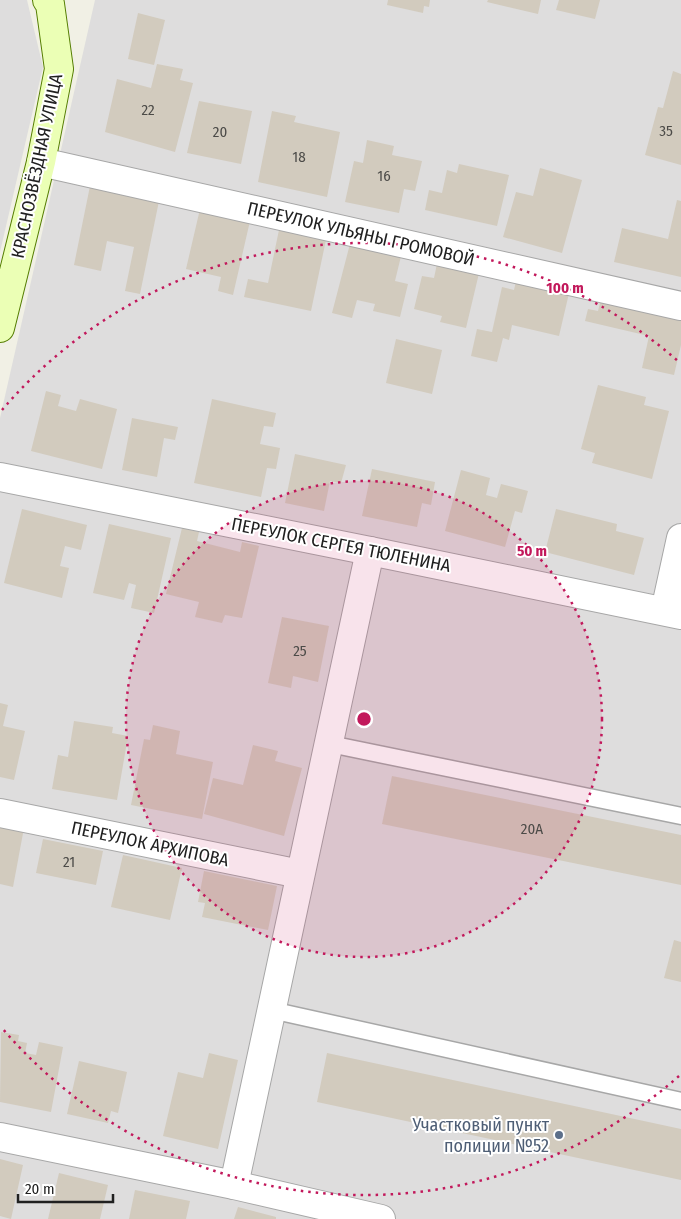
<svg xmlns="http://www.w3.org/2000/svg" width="681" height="1219" font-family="'Fira Sans Condensed',sans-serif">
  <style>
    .residential { fill: #dedddd }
    .building { fill: #d2cbbe }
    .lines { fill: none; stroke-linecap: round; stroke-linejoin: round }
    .lane-casing { stroke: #a7a7a7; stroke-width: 19 }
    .street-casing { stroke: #a7a7a7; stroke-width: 30 }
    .secondary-casing { stroke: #547d00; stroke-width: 30 }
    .lane { stroke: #fff; stroke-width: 16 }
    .street { stroke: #fff; stroke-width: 28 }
    .secondary { stroke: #ebffb5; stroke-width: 28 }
    .ring { fill: none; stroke: #c2185b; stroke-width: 2.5; stroke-dasharray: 2.5 5 }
    .service-dot { fill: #5c6f8a; stroke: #fff; stroke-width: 2 }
    .labels { text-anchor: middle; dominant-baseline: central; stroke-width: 4; stroke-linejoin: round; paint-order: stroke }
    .number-label { font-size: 15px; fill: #4c4b48 }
    .street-label { font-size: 18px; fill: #202020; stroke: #fff }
    .service-label { font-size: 18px; fill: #4e5e75; stroke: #fff; text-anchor: end }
    .centre { fill: #c2185b; stroke: #fff; stroke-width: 2.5 }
    .ring-label { font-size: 15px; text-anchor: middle; font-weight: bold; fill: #c2185b; stroke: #fff; stroke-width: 4; stroke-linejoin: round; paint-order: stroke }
  </style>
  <rect width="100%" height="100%" fill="#f1f0e5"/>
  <g class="residential">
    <polygon points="0,0 27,0 43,67 0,252"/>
    <polygon points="95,0 681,0 681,1219 0,1219 0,418"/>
  </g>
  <g class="building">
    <polygon points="388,0 430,0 429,7 424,6 423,13 387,5"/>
    <polygon points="488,0 541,0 538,14 487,2"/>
    <polygon points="559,0 600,0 595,19 556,10"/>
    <polygon points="138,13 165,20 154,65 128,59"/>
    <polygon points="157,64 183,69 180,80 193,83 175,152 105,132 117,79 151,88"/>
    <polygon points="673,71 681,74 681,165 645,155 658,107 663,108"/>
    <polygon points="199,101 252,111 241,164 187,153"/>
    <polygon points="272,111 296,116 294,122 340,132 327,197 258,182"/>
    <polygon points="367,140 394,146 392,155 422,161 415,191 404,189 399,213 345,202 354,161 363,163"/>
    <polygon points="459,164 509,175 497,226 425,210 429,190 442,193 447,170 457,173"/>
    <polygon points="540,168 582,180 562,253 503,237 516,192 533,196"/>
    <polygon points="90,186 159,201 140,294 125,291 134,247 107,241 101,271 74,265"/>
    <polygon points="677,200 681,201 681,277 614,262 622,228 668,239"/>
    <polygon points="200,209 250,221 233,295 218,291 221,277 186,269"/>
    <polygon points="280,225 327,235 311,311 244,297 248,279 268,283"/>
    <polygon points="351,240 402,252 395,281 408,284 400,317 373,311 375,304 357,300 352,318 332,313"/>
    <polygon points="438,259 480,269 466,328 440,322 442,316 414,309 422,276 434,278"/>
    <polygon points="517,277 570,289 559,336 512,325 509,340 503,338 497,362 471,356 477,329 492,332 502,287 514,290"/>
    <polygon points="602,295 681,314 681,345 674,375 642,368 649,336 585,321 588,309 598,311"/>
    <polygon points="396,339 442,350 432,394 386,383"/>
    <polygon points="598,385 646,397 644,405 669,411 652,479 592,463 595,453 581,449"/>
    <polygon points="46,391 61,395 58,406 76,411 80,399 117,409 102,469 31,451"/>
    <polygon points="212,399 276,413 273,427 264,426 260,444 280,448 276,469 267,468 261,497 194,483"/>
    <polygon points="132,418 178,427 175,440 164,438 157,477 122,470"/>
    <polygon points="295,454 346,465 341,483 330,481 324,511 285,503"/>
    <polygon points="372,469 435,482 431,505 422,503 417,527 362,516"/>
    <polygon points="461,470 490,478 486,495 497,498 501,484 528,491 522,513 515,511 505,547 445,531"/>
    <polygon points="22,509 87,525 81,550 65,546 60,566 69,568 62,598 4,583"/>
    <polygon points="556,509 617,524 616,531 644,538 634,575 545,552"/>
    <polygon points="109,524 171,538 154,613 131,608 136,585 129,583 124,600 93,593"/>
    <polygon points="182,528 199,532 197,541 240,552 242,542 259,546 242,618 225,615 222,623 195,617 199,602 166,594"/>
    <polygon points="282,617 329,626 318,682 293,676 291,688 268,683"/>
    <polygon points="0,703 8,705 3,726 25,731 14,780 0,777"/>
    <polygon points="74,721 113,727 112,733 128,736 117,800 52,789 58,755 68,757"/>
    <polygon points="153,725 180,731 176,754 213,762 202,819 131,805 144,739 150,740"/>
    <polygon points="253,745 278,751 275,761 302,768 284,836 204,814 213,778 243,785"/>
    <polygon points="392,776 681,835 681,885 382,824"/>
    <polygon points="0,824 24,828 13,887 0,884"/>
    <polygon points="43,839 103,851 96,885 36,873"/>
    <polygon points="123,855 182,868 170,920 111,907"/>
    <polygon points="204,871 277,886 268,930 202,917 205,903 198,902"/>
    <polygon points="674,940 681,942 681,982 664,978"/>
    <polygon points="1,1032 19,1035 18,1041 27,1043 25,1053 36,1055 39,1042 63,1047 51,1112 0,1102"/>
    <polygon points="209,1053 238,1060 218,1149 163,1136 178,1072 203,1078"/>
    <polygon points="327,1053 681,1129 681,1180 317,1102"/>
    <polygon points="79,1061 127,1072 118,1113 111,1111 108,1123 67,1114"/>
    <polygon points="0,1159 23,1165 11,1219 0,1216"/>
    <polygon points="59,1173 108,1185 100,1219 48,1219"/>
    <polygon points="135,1190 190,1201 186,1219 129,1219"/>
    <polygon points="238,1207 276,1217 276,1219 234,1219"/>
  </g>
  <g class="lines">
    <defs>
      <g id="lane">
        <polyline points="330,744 681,816"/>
        <polyline points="271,1010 681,1101"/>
      </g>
      <g id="street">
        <polyline points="41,162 681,306"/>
        <polyline points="0,477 370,551 681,615"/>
        <polyline points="665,611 681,538"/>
        <polyline points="0,813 300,874"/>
        <polyline points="0,1137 234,1185 381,1219"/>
        <path d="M 234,1185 C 278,973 326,763 370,551"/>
      </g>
      <polyline id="secondary" points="0,328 41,162 59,69 50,4 47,0"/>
    </defs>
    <use href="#lane" class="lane-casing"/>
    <use href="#street" class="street-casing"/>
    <use href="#secondary" class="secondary-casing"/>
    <use href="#lane" class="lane"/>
    <use href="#street" class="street"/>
    <use href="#secondary" class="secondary"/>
  </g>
  <circle cx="364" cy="719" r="238" fill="#c2185b" fill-opacity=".12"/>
  <g class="ring">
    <circle cx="364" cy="719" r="238"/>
    <path d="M679 1076A476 476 0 0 1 2 1028M2 410A476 476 0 0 1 679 362"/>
  </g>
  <circle class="service-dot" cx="559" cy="1135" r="5"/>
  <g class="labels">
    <g class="number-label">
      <text x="148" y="110">22</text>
      <text x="666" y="131">35</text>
      <text x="220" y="132">20</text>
      <text x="299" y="157">18</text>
      <text x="384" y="176">16</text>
      <text x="300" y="651">25</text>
      <text x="532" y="829">20А</text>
      <text x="69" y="862">21</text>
    </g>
    <g class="street-label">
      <text transform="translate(37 166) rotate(-78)">КРАСНОЗВЁЗДНАЯ УЛИЦА</text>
      <text transform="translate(361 234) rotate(13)">ПЕРЕУЛОК УЛЬЯНЫ ГРОМОВОЙ</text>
      <text transform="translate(341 545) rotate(11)">ПЕРЕУЛОК СЕРГЕЯ ТЮЛЕНИНА</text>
      <text transform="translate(150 844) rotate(12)">ПЕРЕУЛОК АРХИПОВА</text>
    </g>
    <g class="service-label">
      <text x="549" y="1125">Участковый пункт<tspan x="549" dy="21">полиции №52</tspan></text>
    </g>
  </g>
  <circle cx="364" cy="719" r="8" class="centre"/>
  <g class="ring-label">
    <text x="565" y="293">100 m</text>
    <text x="532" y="556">50 m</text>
  </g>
  <path d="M18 1194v8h95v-8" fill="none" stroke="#202020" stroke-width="2.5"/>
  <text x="25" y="1194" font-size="15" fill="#202020" stroke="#ffffff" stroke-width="4" paint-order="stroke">20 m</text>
</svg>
